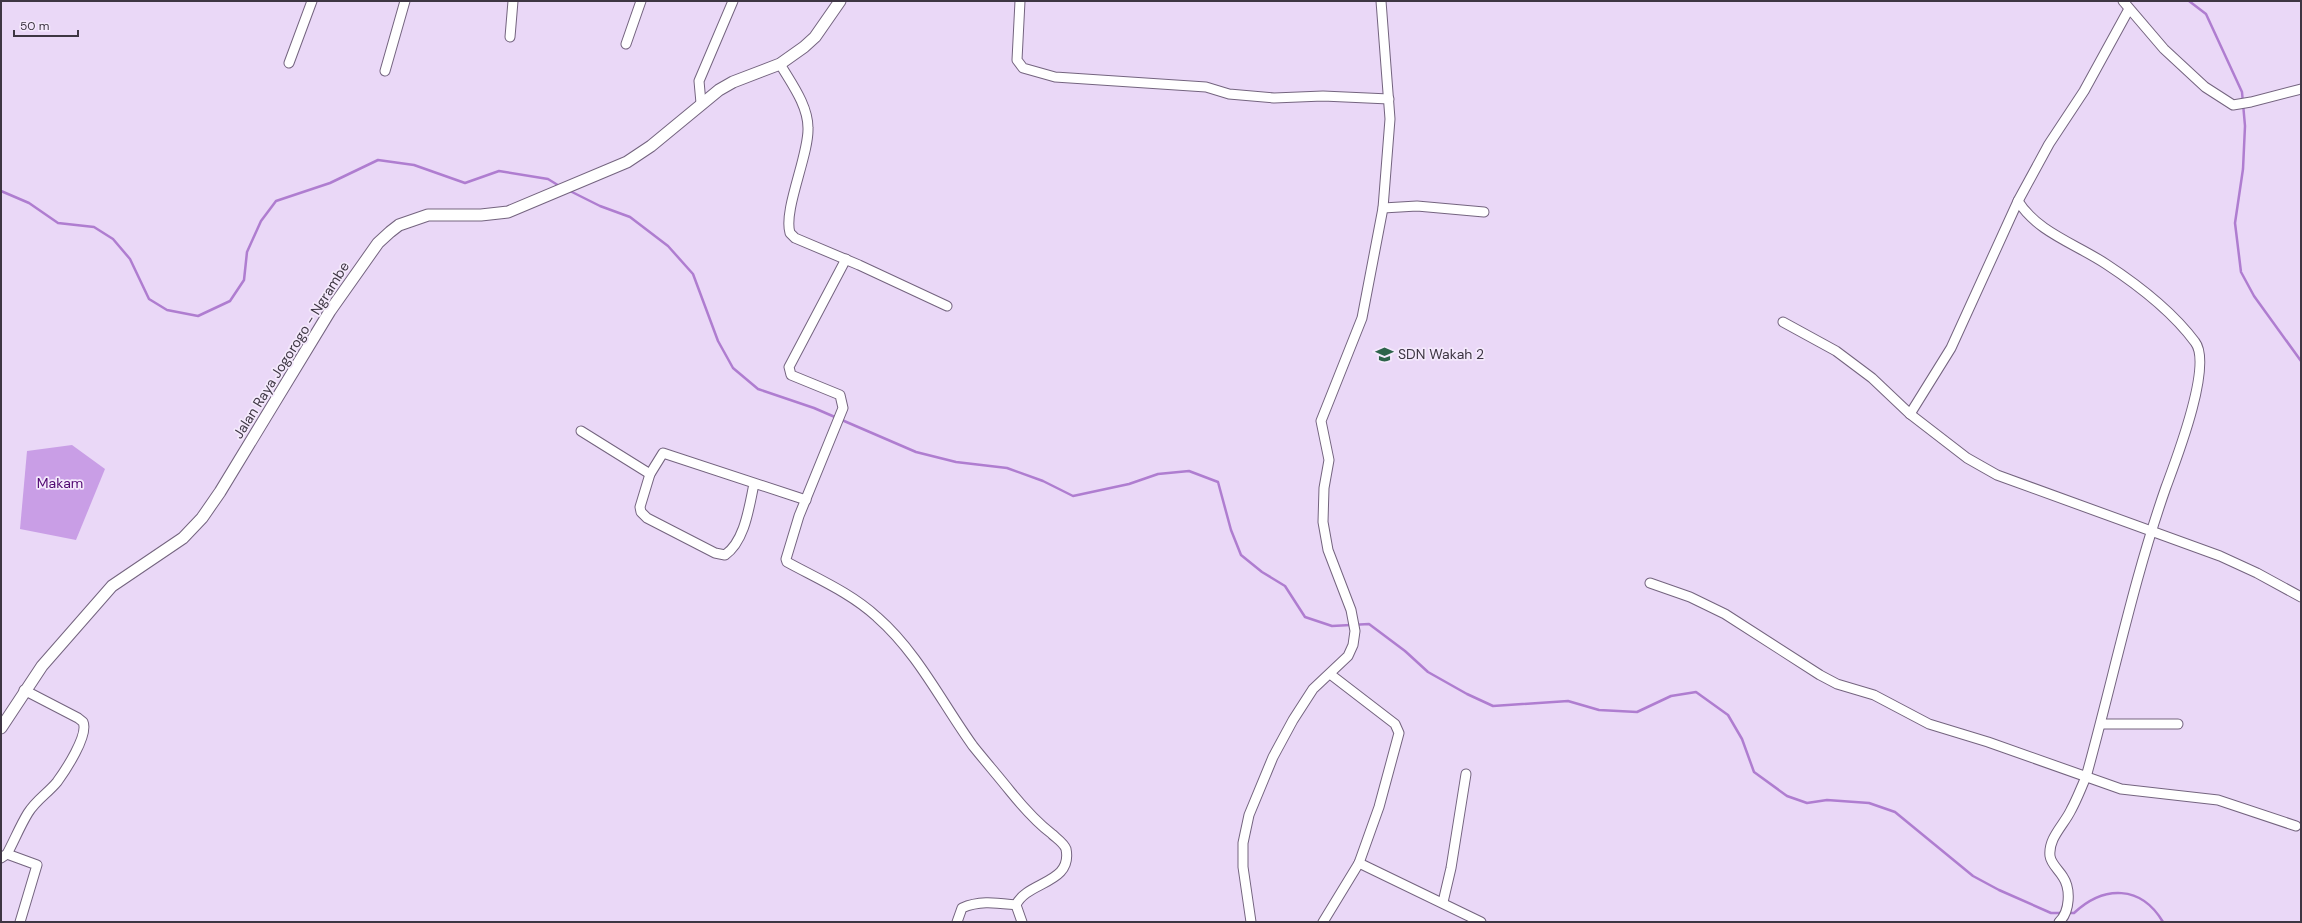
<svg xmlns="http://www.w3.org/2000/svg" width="2302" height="923" font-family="'DM Sans',sans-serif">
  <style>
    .green { fill: #c99ee6 }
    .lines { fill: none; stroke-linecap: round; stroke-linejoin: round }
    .stream { stroke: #af7dd0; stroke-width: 2.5 }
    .minor-casing { stroke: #74647f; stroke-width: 11 }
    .major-casing { stroke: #74647f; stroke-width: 13 }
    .minor { stroke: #fff; stroke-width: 9 }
    .major { stroke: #fff; stroke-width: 11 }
    .labels { text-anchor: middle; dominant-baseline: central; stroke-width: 3.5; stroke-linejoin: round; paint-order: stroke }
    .street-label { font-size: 14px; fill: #3e3643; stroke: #f4e9fc }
    .poi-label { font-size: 14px; fill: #3e3643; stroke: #f4e9fc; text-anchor: start }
    .park-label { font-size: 14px; fill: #520a72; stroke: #f4e9fc }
  </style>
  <rect width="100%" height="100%" fill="#ead8f7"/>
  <polygon class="green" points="72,445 105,469 76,540 20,529 27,451"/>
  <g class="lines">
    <g class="stream">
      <polyline points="2189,1 2206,14 2242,92 2245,126 2243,169 2235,223 2241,272 2254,296 2301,361"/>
      <polyline points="568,190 600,206 630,217 668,246 693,274 718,341 733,368 758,389 814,408 916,452 956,462 1007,468 1043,481 1073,496 1129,484 1158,474 1189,471 1218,482 1231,530 1241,555 1262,572 1285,586 1305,617 1332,626 1369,624 1405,651 1428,672 1467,694 1493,706 1568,701 1599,710 1637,712 1671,696 1696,692 1728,715 1742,739 1754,772 1787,796 1807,803 1827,800 1869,803 1895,812 1973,876 1999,890 2051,913 2063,913"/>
      <polyline points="1,191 29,203 58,223 94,227 113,239 130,259 149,299 167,310 198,316 230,301 244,280 247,252 261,221 276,201 330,183 378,160 414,165 465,183 499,171 548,179 561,187"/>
      <path d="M 2068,913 L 2074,913 C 2104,885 2141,885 2163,922"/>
    </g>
    <defs>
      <g id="minor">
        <polyline points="1020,1 1017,60 1023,68 1055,77 1206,87 1229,94 1274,98 1323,96 1389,99"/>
        <polyline points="2123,1 2164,49 2205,87 2233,105 2251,102 2301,89"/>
        <polyline points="510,37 513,1"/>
        <polyline points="626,44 641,1"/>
        <polyline points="289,63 312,1"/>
        <path d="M 780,64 C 791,83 808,105 808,128 C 809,155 783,210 790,233 L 795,238 L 859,265 L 947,306"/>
        <polyline points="385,71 405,1"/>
        <polyline points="701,103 699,81 733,1"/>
        <path d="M 2018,201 C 2037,232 2076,244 2106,264 C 2138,285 2172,311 2195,342 C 2213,365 2176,460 2166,487 C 2133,581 2113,680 2086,777 C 2081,788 2077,799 2071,810 C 2064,825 2048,838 2050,856 C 2051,864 2059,870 2063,877 C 2071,889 2070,912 2059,922"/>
        <polyline points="1383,208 1417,206 1484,212"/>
        <path d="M 846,259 L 789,367 L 791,375 L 840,395 L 843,408 L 799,516 L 786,559 L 787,562 C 818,579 851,593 877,617 C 918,653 942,703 973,746 C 985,761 998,776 1010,791 C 1023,807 1035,821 1052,834 C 1056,838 1064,843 1066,849 C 1073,884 1027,881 1016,905 L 1022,922"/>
        <polyline points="1783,322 1836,351 1872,378 1910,414 1967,458 1997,475 2220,556 2257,573 2301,597"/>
        <polyline points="1910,414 1951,348 2018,201 2049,144 2084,91 2129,9"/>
        <polyline points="581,431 650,474"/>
        <path d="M 754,484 C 749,507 745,541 725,555 L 715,553 L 647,518 L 641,512 L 640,507 L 650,474 L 663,453 L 806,500"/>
        <polyline points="1650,583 1690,597 1725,614 1820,675 1837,684 1874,695 1929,724 1988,742 2121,789 2218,800 2296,826"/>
        <polyline points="2101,724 2178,724"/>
        <polyline points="7,854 37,865 20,922"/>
        <path d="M 1,858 L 7,854 C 14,841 20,826 28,813 C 36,800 48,793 57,782 C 65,771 89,735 83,722 L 78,718 L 24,690"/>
        <polyline points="1359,863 1481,922"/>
        <polyline points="1443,902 1451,868 1466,774"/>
        <path d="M 957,922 L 962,908 C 980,900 997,903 1016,905"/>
        <polyline points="1251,922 1243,867 1243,843 1249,815 1273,757 1293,720 1313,689 1348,656 1353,645 1355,631 1351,610 1328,550 1323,522 1324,488 1329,460 1321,421 1362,318 1383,208 1390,119 1381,1"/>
        <polyline points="1323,922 1359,863 1379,807 1399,733 1395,724 1330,674"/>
      </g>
      <polyline id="major" points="1,728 42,666 112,586 183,538 202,518 220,492 330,311 378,243 390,232 399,225 428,215 481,215 508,212 627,162 651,146 719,90 733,82 780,64 804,47 815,37 840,1"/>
    </defs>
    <use href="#minor" class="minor-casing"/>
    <use href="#major" class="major-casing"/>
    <use href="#minor" class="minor"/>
    <use href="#major" class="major"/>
  </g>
  <defs>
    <symbol id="school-bare" viewBox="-9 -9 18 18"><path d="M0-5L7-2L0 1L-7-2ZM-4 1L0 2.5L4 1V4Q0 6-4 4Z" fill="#2d634a" stroke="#f4e9fc" stroke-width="2.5" paint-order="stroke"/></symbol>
  </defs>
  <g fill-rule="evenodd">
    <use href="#school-bare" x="1372" y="342" width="25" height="25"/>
  </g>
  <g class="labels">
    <g class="street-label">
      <text transform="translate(291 350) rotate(-58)">Jalan Raya Jogorogo - Ngrambe</text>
    </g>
    <g class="poi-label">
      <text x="1398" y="354">SDN Wakah 2</text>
    </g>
    <g class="park-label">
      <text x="60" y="483">Makam</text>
    </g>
  </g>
  <rect width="2302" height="923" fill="none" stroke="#3e3643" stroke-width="4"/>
  <path d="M14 30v6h64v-6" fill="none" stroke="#3e3643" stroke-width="2"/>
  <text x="20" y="30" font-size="12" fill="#3e3643" stroke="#f4e9fc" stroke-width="3" paint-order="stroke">50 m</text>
</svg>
